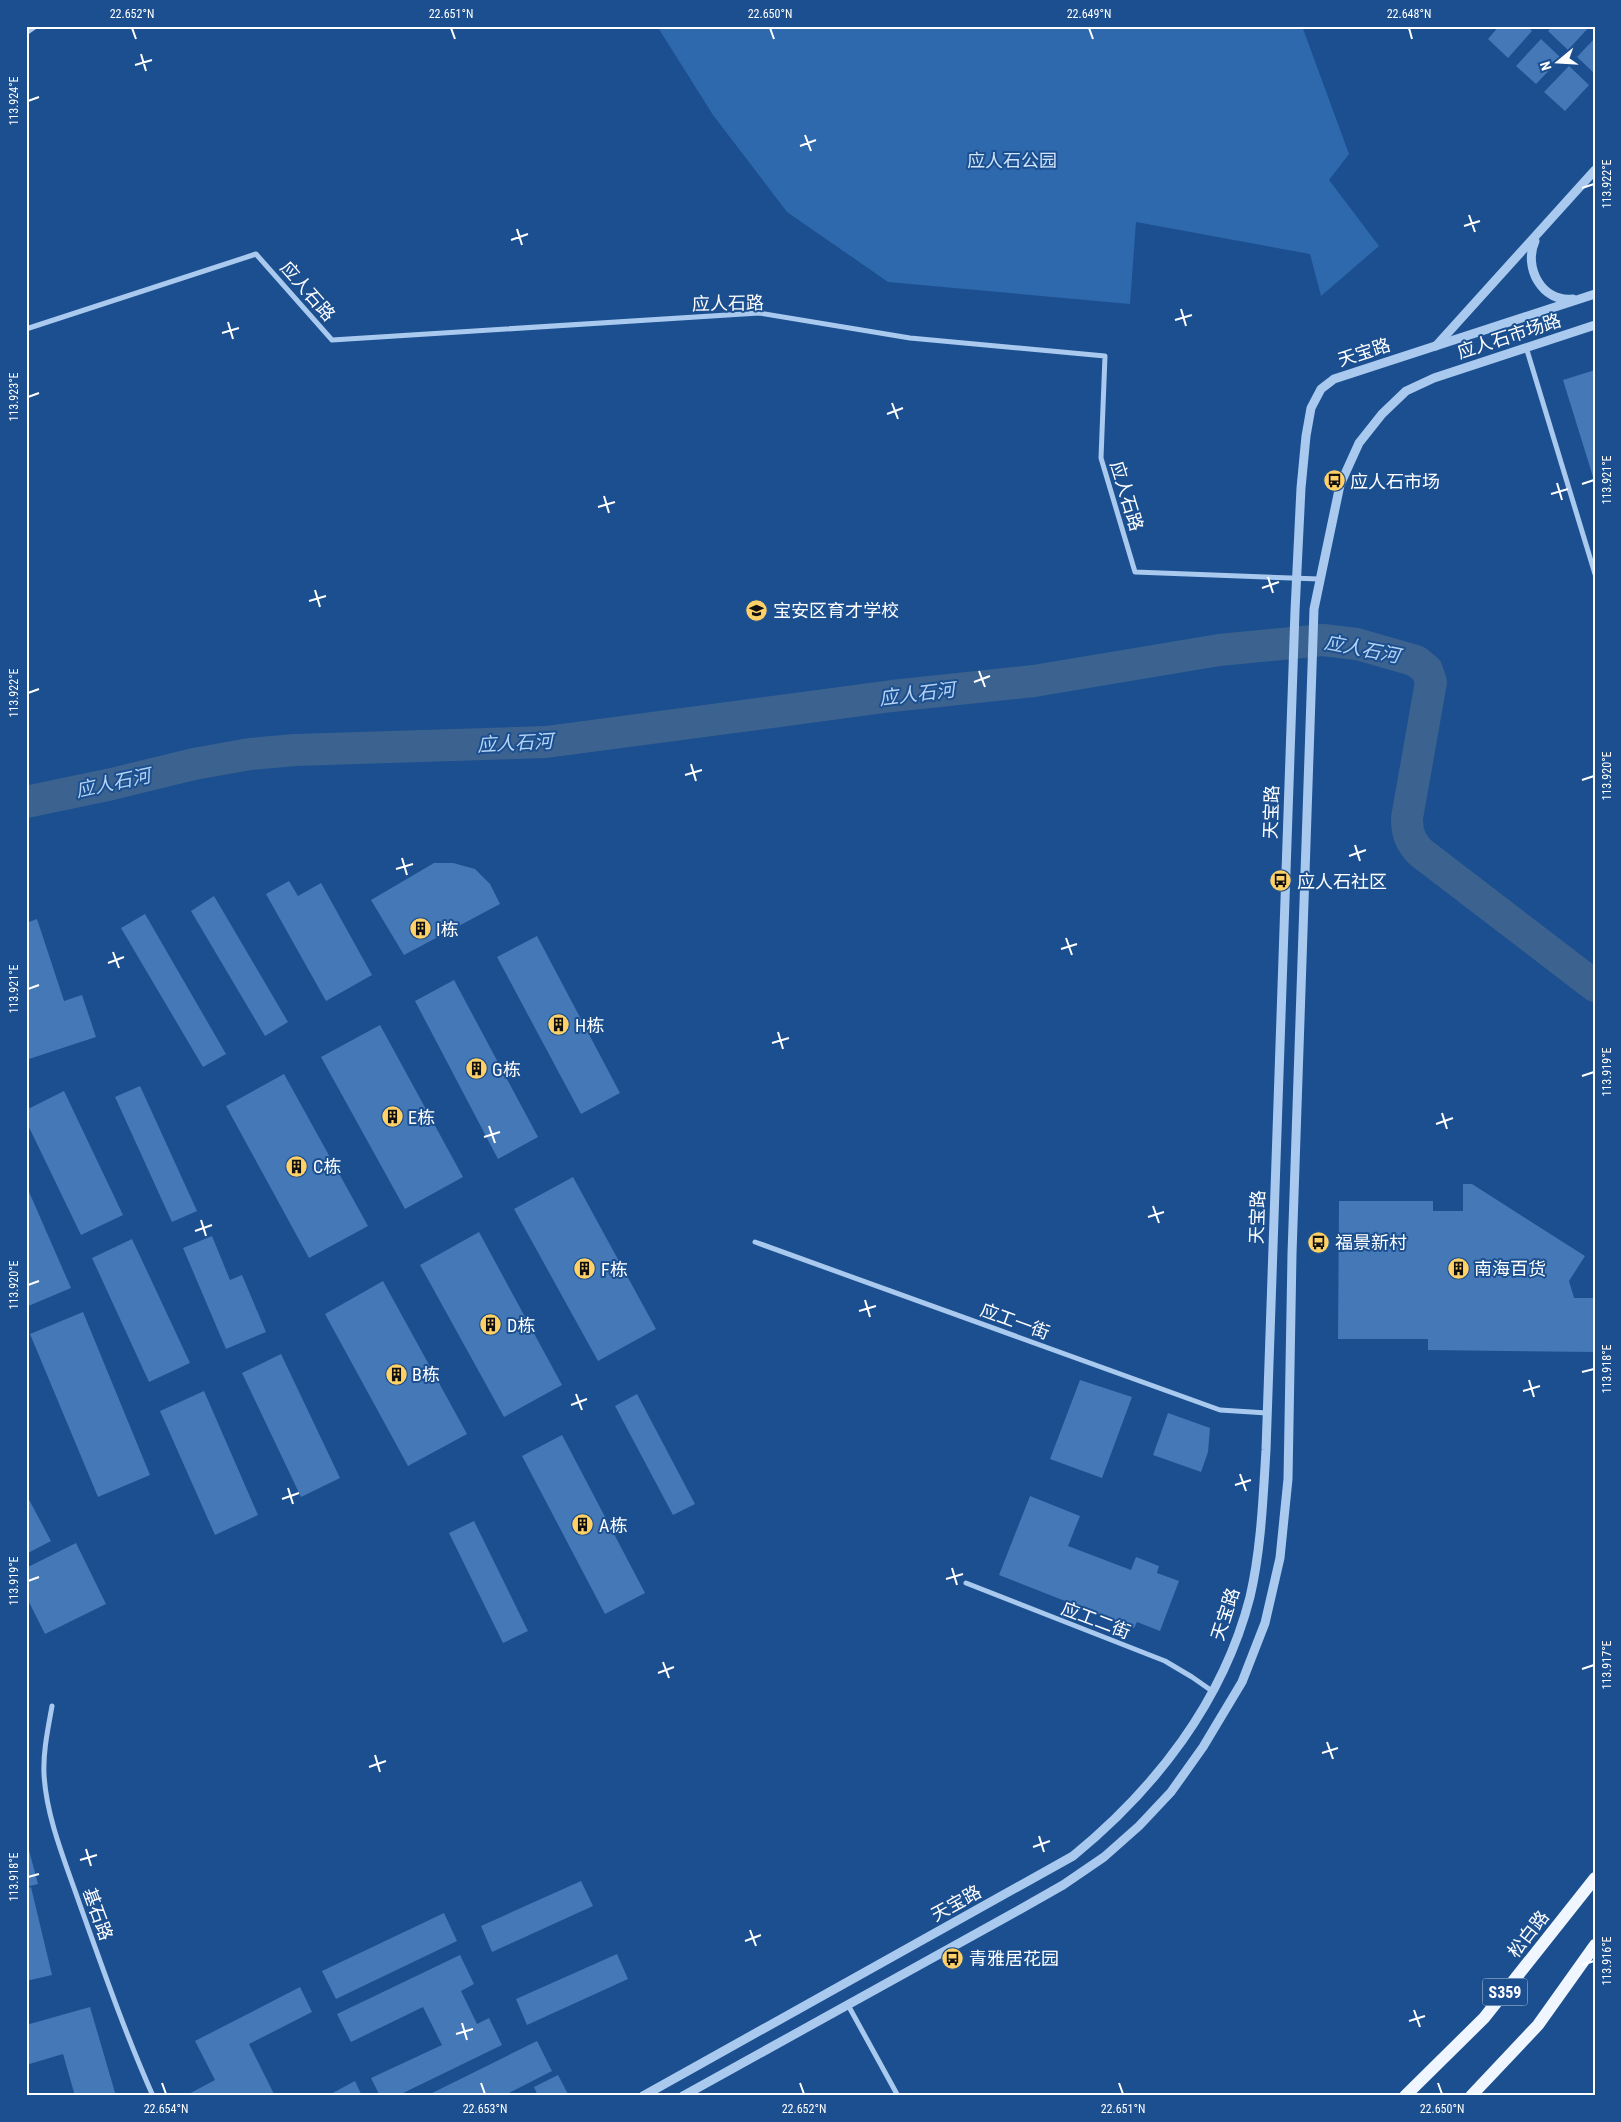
<svg xmlns="http://www.w3.org/2000/svg" width="1621" height="2122" font-family="'Roboto Condensed','Noto Sans SC',sans-serif">
  <style>
    .green { fill: #2e69ad }
    .lines { fill: none; stroke-linecap: round; stroke-linejoin: round }
    .river { stroke: #3c6290; stroke-width: 32 }
    .building { fill: #4478b7 }
    .minor { stroke: #a9c9ee; stroke-width: 5 }
    .tertiary { stroke: #a9c9ee; stroke-width: 9 }
    .primary { stroke: #f0f6ff; stroke-width: 12 }
    .ticks { fill: none; stroke: #fff; stroke-width: 2 }
    .labels { text-anchor: middle; dominant-baseline: central; stroke-width: 4; stroke-linejoin: round; paint-order: stroke }
    .shield { fill: #1b4f8f; stroke: #bbcadd; stroke-width: 1 }
    .shield-label { font-size: 16px; font-weight: bold; fill: #fff }
    .park-label { font-size: 18px; fill: #cfe3fa; stroke: #1b4f8f }
    .street-label { font-size: 18px; fill: #fff; stroke: #1b4f8f }
    .poi-label { font-size: 18px; fill: #fff; stroke: #1b4f8f; text-anchor: start }
    .water-label { font-size: 19px; font-style: italic; fill: #b5d3f5; stroke: #1b4f8f }
    .neatline { fill: none; stroke: #fff; stroke-width: 2 }
    .ticks-label { font-size: 12px; text-anchor: middle; fill: #fff }
  </style>
  <rect width="100%" height="100%" fill="#1b4f8f"/>
  <polygon class="green" points="657,26 1302,26 1349,154 1329,180 1379,246 1321,296 1310,254 1136,222 1130,304 888,282 787,212 713,115"/>
  <g class="lines">
    <path class="river" d="M 26,802 L 112,784 L 194,764 L 250,754 L 295,750 L 546,742 L 892,696 L 1034,681 L 1219,650 L 1323,640 L 1357,644 L 1416,661 L 1427,670 L 1431,682 L 1407,818 C 1407,833 1410,841 1420,852 L 1595,986"/>
  </g>
  <g class="building">
    <polygon points="1499,26 1527,26 1532,31 1508,58 1488,39"/>
    <polygon points="1553,26 1590,26 1568,50 1548,31"/>
    <polygon points="1595,38 1595,74 1577,57"/>
    <polygon points="1541,39 1561,58 1536,84 1516,66"/>
    <polygon points="1569,66 1589,85 1565,111 1544,92"/>
    <polygon points="1595,370 1595,479 1594,480 1563,380"/>
    <polygon points="434,863 453,863 475,869 490,884 500,904 404,955 371,900"/>
    <polygon points="289,881 298,896 321,883 372,975 326,1001 266,894"/>
    <polygon points="214,896 288,1022 265,1036 191,911"/>
    <polygon points="145,914 226,1054 203,1067 121,928"/>
    <polygon points="37,919 64,1001 82,995 96,1037 26,1060 26,923"/>
    <polygon points="537,936 620,1093 581,1114 497,957"/>
    <polygon points="454,980 538,1137 498,1159 415,1001"/>
    <polygon points="380,1025 463,1177 405,1209 321,1057"/>
    <polygon points="284,1074 368,1226 309,1258 226,1106"/>
    <polygon points="140,1086 197,1211 172,1222 115,1097"/>
    <polygon points="64,1091 123,1215 81,1235 26,1121 26,1110"/>
    <polygon points="573,1177 656,1329 598,1361 514,1209"/>
    <polygon points="1463,1184 1472,1184 1585,1256 1569,1281 1574,1298 1595,1298 1595,1352 1428,1350 1428,1339 1338,1339 1339,1201 1433,1201 1433,1211 1463,1211"/>
    <polygon points="26,1185 71,1288 26,1307"/>
    <polygon points="479,1232 562,1385 504,1417 420,1265"/>
    <polygon points="212,1236 230,1280 242,1275 266,1332 226,1349 183,1248"/>
    <polygon points="132,1239 190,1363 149,1382 92,1258"/>
    <polygon points="383,1281 467,1434 408,1466 325,1314"/>
    <polygon points="83,1312 150,1475 98,1497 30,1334"/>
    <polygon points="281,1354 340,1478 301,1497 242,1373"/>
    <polygon points="1080,1380 1132,1397 1102,1478 1050,1459"/>
    <polygon points="204,1391 258,1515 215,1535 160,1411"/>
    <polygon points="637,1394 695,1504 673,1515 615,1406"/>
    <polygon points="1168,1413 1210,1428 1208,1452 1201,1472 1153,1455"/>
    <polygon points="562,1435 645,1593 605,1614 522,1456"/>
    <polygon points="26,1494 51,1541 26,1554"/>
    <polygon points="1030,1496 1080,1516 1068,1546 1131,1570 1136,1557 1159,1566 1157,1573 1179,1581 1160,1631 1137,1622 1134,1628 999,1575"/>
    <polygon points="474,1521 528,1631 503,1643 449,1533"/>
    <polygon points="76,1543 106,1604 45,1634 26,1596 26,1568"/>
    <polygon points="26,1839 38,1884 26,1887"/>
    <polygon points="581,1881 593,1906 492,1952 481,1926"/>
    <polygon points="31,1887 52,1975 26,1981 26,1888"/>
    <polygon points="444,1913 457,1941 336,1999 322,1971"/>
    <polygon points="617,1954 628,1979 527,2025 516,1999"/>
    <polygon points="460,1955 474,1984 461,1991 477,2024 489,2018 502,2045 397,2096 380,2096 371,2078 442,2045 423,2007 351,2042 337,2014"/>
    <polygon points="300,1987 312,2012 249,2044 275,2096 185,2096 215,2080 195,2041"/>
    <polygon points="90,2007 116,2096 75,2096 63,2054 26,2065 26,2025"/>
    <polygon points="537,2041 552,2071 503,2096 426,2096"/>
    <polygon points="558,2075 569,2096 538,2096 534,2087"/>
    <polygon points="355,2081 362,2096 327,2096"/>
  </g>
  <g class="lines">
    <g class="minor">
      <polyline points="26,33 36,26"/>
      <polyline points="26,329 256,254 332,340 759,313 910,338 1105,356 1101,458 1135,572 1319,579"/>
      <polyline points="1526,347 1595,574"/>
      <polyline points="755,1242 1220,1410 1267,1413"/>
      <polyline points="966,1583 1165,1661 1192,1677 1212,1691"/>
      <path d="M 52,1706 C 48,1729 43,1751 44,1774 C 46,1817 66,1864 80,1905 C 103,1969 125,2033 153,2096"/>
      <polyline points="848,2005 898,2096"/>
    </g>
    <g class="tertiary">
      <path d="M 1535,241 C 1523,267 1542,303 1573,299"/>
      <polyline points="1436,346 1595,170"/>
      <path d="M 643,2096 L 1073,1856 C 1155,1789 1223,1702 1250,1597 C 1261,1550 1263,1499 1266,1450 L 1295,611 L 1301,488 L 1306,436 L 1311,408 L 1321,389 L 1334,379 L 1595,294"/>
      <polyline points="683,2096 1019,1910 1063,1885 1104,1857 1139,1826 1171,1792 1203,1747 1242,1682 1265,1623 1280,1558 1288,1479 1292,1254 1314,609 1340,485 1359,443 1382,414 1406,391 1434,378 1595,325"/>
    </g>
    <g class="primary">
      <polyline points="1405,2096 1484,2018 1595,1878"/>
      <polyline points="1471,2096 1538,2025 1595,1945"/>
    </g>
  </g>
  <path class="ticks" d="M 132,28 L 136,39M 451,28 L 455,39M 770,28 L 774,39M 1089,28 L 1093,39M 1409,28 L 1412,39M 141,54 L 146,71M 135,65 L 152,60M 28,101 L 39,97M 805,135 L 811,151M 800,146 L 816,140M 1582,188 L 1594,184M 1469,215 L 1475,232M 1464,226 L 1480,221M 517,229 L 522,245M 511,240 L 528,234M 1181,309 L 1186,326M 1175,320 L 1192,315M 228,322 L 233,339M 222,333 L 239,328M 28,397 L 39,393M 892,403 L 898,419M 887,414 L 903,408M 1557,483 L 1562,500M 1582,484 L 1594,480M 1551,494 L 1568,489M 604,496 L 609,513M 598,507 L 615,502M 1268,577 L 1273,593M 1262,588 L 1279,582M 315,590 L 320,607M 309,601 L 326,596M 979,671 L 985,687M 974,682 L 990,676M 28,693 L 39,689M 691,764 L 696,781M 685,775 L 702,770M 1582,780 L 1594,776M 1355,845 L 1360,861M 1349,856 L 1366,850M 402,858 L 407,875M 396,869 L 413,864M 1066,938 L 1072,955M 1061,949 L 1077,944M 113,952 L 119,968M 108,963 L 124,957M 28,989 L 39,985M 778,1032 L 783,1049M 772,1043 L 789,1038M 1582,1076 L 1594,1072M 1442,1113 L 1447,1129M 1436,1124 L 1453,1118M 489,1126 L 495,1143M 484,1137 L 500,1132M 1153,1206 L 1159,1223M 1148,1217 L 1164,1212M 201,1220 L 206,1236M 195,1231 L 212,1225M 28,1285 L 39,1281M 865,1300 L 870,1317M 859,1311 L 876,1306M 1582,1372 L 1594,1369M 1529,1380 L 1534,1397M 1523,1391 L 1540,1386M 576,1394 L 582,1410M 571,1405 L 587,1399M 1240,1474 L 1246,1491M 1235,1485 L 1251,1480M 288,1488 L 293,1504M 282,1499 L 299,1493M 952,1568 L 957,1585M 946,1579 L 963,1574M 28,1581 L 39,1577M 663,1662 L 669,1678M 1582,1669 L 1594,1665M 658,1673 L 674,1667M 1327,1742 L 1333,1759M 1322,1753 L 1338,1748M 375,1755 L 380,1772M 369,1767 L 386,1761M 1039,1836 L 1044,1852M 1033,1847 L 1050,1841M 86,1849 L 91,1866M 80,1860 L 97,1855M 28,1877 L 39,1874M 750,1930 L 756,1946M 745,1941 L 761,1935M 1582,1965 L 1594,1961M 1414,2010 L 1420,2027M 1409,2021 L 1425,2016M 462,2023 L 467,2040M 456,2034 L 473,2029M 162,2083 L 166,2094M 481,2083 L 485,2094M 800,2083 L 804,2094M 1119,2083 L 1123,2094M 1438,2083 L 1442,2094"/>
  <defs>
    <symbol id="bus-disc" viewBox="-11 -11 22 22"><circle r="9.5" fill="#ffd166" stroke="#1b4f8f"/><path d="M-5-6H5V4H4V6H2V4H-2V6H-4V4H-5ZM-3.5-4V0h7V-4ZM-3.5 1.2v1.5H-2V1.2ZM2 1.2v1.5H3.5V1.2Z" fill="#111"/></symbol>
    <symbol id="school-disc" viewBox="-11 -11 22 22"><circle r="9.5" fill="#ffd166" stroke="#1b4f8f"/><path d="M0-5L7-2L0 1L-7-2ZM-4 1L0 2.5L4 1V4Q0 6-4 4Z" fill="#111"/></symbol>
    <symbol id="building-disc" viewBox="-11 -11 22 22"><circle r="9.5" fill="#ffd166" stroke="#1b4f8f"/><path d="M-4-6H4V6H1V3H-1V6H-4ZM-2.5-4.3h1.7v1.8h-1.7ZM.8-4.3h1.7v1.8H.8ZM-2.5-1h1.7V.8h-1.7ZM.8-1h1.7V.8H.8Z" fill="#111"/></symbol>
  </defs>
  <g fill-rule="evenodd">
    <use href="#bus-disc" x="1322" y="468" width="25" height="25"/>
    <use href="#school-disc" x="744" y="598" width="25" height="25"/>
    <use href="#bus-disc" x="1268" y="868" width="25" height="25"/>
    <use href="#building-disc" x="408" y="916" width="25" height="25"/>
    <use href="#building-disc" x="546" y="1012" width="25" height="25"/>
    <use href="#building-disc" x="464" y="1056" width="25" height="25"/>
    <use href="#building-disc" x="380" y="1104" width="25" height="25"/>
    <use href="#building-disc" x="284" y="1154" width="25" height="25"/>
    <use href="#bus-disc" x="1306" y="1230" width="25" height="25"/>
    <use href="#building-disc" x="1446" y="1256" width="25" height="25"/>
    <use href="#building-disc" x="572" y="1256" width="25" height="25"/>
    <use href="#building-disc" x="478" y="1312" width="25" height="25"/>
    <use href="#building-disc" x="384" y="1362" width="25" height="25"/>
    <use href="#building-disc" x="570" y="1512" width="25" height="25"/>
    <use href="#bus-disc" x="940" y="1946" width="25" height="25"/>
  </g>
  <g class="labels">
    <rect class="shield" x="1482.5" y="1978.5" width="45" height="27" rx="4"/>
    <g class="shield-label">
      <text x="1505" y="1992">S359</text>
    </g>
    <g class="park-label">
      <text x="1012" y="160">应人石公园</text>
    </g>
    <g class="street-label">
      <text transform="translate(308 291) rotate(49)">应人石路</text>
      <text transform="translate(728 303) rotate(-1)">应人石路</text>
      <text transform="translate(1509 336) rotate(-18)">应人石市场路</text>
      <text transform="translate(1364 352) rotate(-18)">天宝路</text>
      <text transform="translate(1127 496) rotate(73)">应人石路</text>
      <text transform="translate(1271 812) rotate(-88)">天宝路</text>
      <text transform="translate(1257 1217) rotate(-88)">天宝路</text>
      <text transform="translate(1015 1321) rotate(20)">应工一街</text>
      <text transform="translate(1225 1614) rotate(-72)">天宝路</text>
      <text transform="translate(1096 1620) rotate(21)">应工二街</text>
      <text transform="translate(956 1903) rotate(-29)">天宝路</text>
      <text transform="translate(98 1914) rotate(70)">基石路</text>
      <text transform="translate(1528 1934) rotate(-52)">松白路</text>
    </g>
    <g class="poi-label">
      <text x="1350" y="481">应人石市场</text>
      <text x="773" y="610">宝安区育才学校</text>
      <text x="1297" y="881">应人石社区</text>
      <text x="436" y="929">I栋</text>
      <text x="575" y="1025">H栋</text>
      <text x="492" y="1069">G栋</text>
      <text x="408" y="1117">E栋</text>
      <text x="313" y="1166">C栋</text>
      <text x="1335" y="1242">福景新村</text>
      <text x="1474" y="1268">南海百货</text>
      <text x="601" y="1269">F栋</text>
      <text x="507" y="1325">D栋</text>
      <text x="412" y="1374">B栋</text>
      <text x="599" y="1525">A栋</text>
      <text x="969" y="1958">青雅居花园</text>
    </g>
    <g class="water-label">
      <text transform="translate(1362 649) rotate(11)">应人石河</text>
      <text transform="translate(917 694) rotate(-7)">应人石河</text>
      <text transform="translate(515 743) rotate(-3)">应人石河</text>
      <text transform="translate(113 783) rotate(-12)">应人石河</text>
    </g>
  </g>
  <rect width="1621" height="2122" fill="none" stroke="#1b4f8f" stroke-width="55"/>
  <g transform="translate(1558 62) rotate(252)" stroke="#1b4f8f" stroke-width="4" paint-order="stroke">
  <path d="M0-4L9 19L0 12L-9 19Z" fill="#ffffff"/>
  <text y="-8" font-size="14" font-weight="bold" text-anchor="middle" fill="#ffffff">N</text>
  </g>
  <rect x="28" y="28" width="1566" height="2066" class="neatline"/>
  <g class="ticks-label">
    <text x="132" y="18">22.652°N</text>
    <text x="451" y="18">22.651°N</text>
    <text x="770" y="18">22.650°N</text>
    <text x="1089" y="18">22.649°N</text>
    <text x="1409" y="18">22.648°N</text>
    <text transform="translate(14 101) rotate(-90)" y="4">113.924°E</text>
    <text transform="translate(1607 184) rotate(-90)" y="4">113.922°E</text>
    <text transform="translate(14 397) rotate(-90)" y="4">113.923°E</text>
    <text transform="translate(1607 480) rotate(-90)" y="4">113.921°E</text>
    <text transform="translate(14 693) rotate(-90)" y="4">113.922°E</text>
    <text transform="translate(1607 776) rotate(-90)" y="4">113.920°E</text>
    <text transform="translate(14 989) rotate(-90)" y="4">113.921°E</text>
    <text transform="translate(1607 1072) rotate(-90)" y="4">113.919°E</text>
    <text transform="translate(14 1285) rotate(-90)" y="4">113.920°E</text>
    <text transform="translate(1607 1369) rotate(-90)" y="4">113.918°E</text>
    <text transform="translate(14 1581) rotate(-90)" y="4">113.919°E</text>
    <text transform="translate(1607 1665) rotate(-90)" y="4">113.917°E</text>
    <text transform="translate(14 1877) rotate(-90)" y="4">113.918°E</text>
    <text transform="translate(1607 1961) rotate(-90)" y="4">113.916°E</text>
    <text x="166" y="2113">22.654°N</text>
    <text x="485" y="2113">22.653°N</text>
    <text x="804" y="2113">22.652°N</text>
    <text x="1123" y="2113">22.651°N</text>
    <text x="1442" y="2113">22.650°N</text>
  </g>
</svg>
